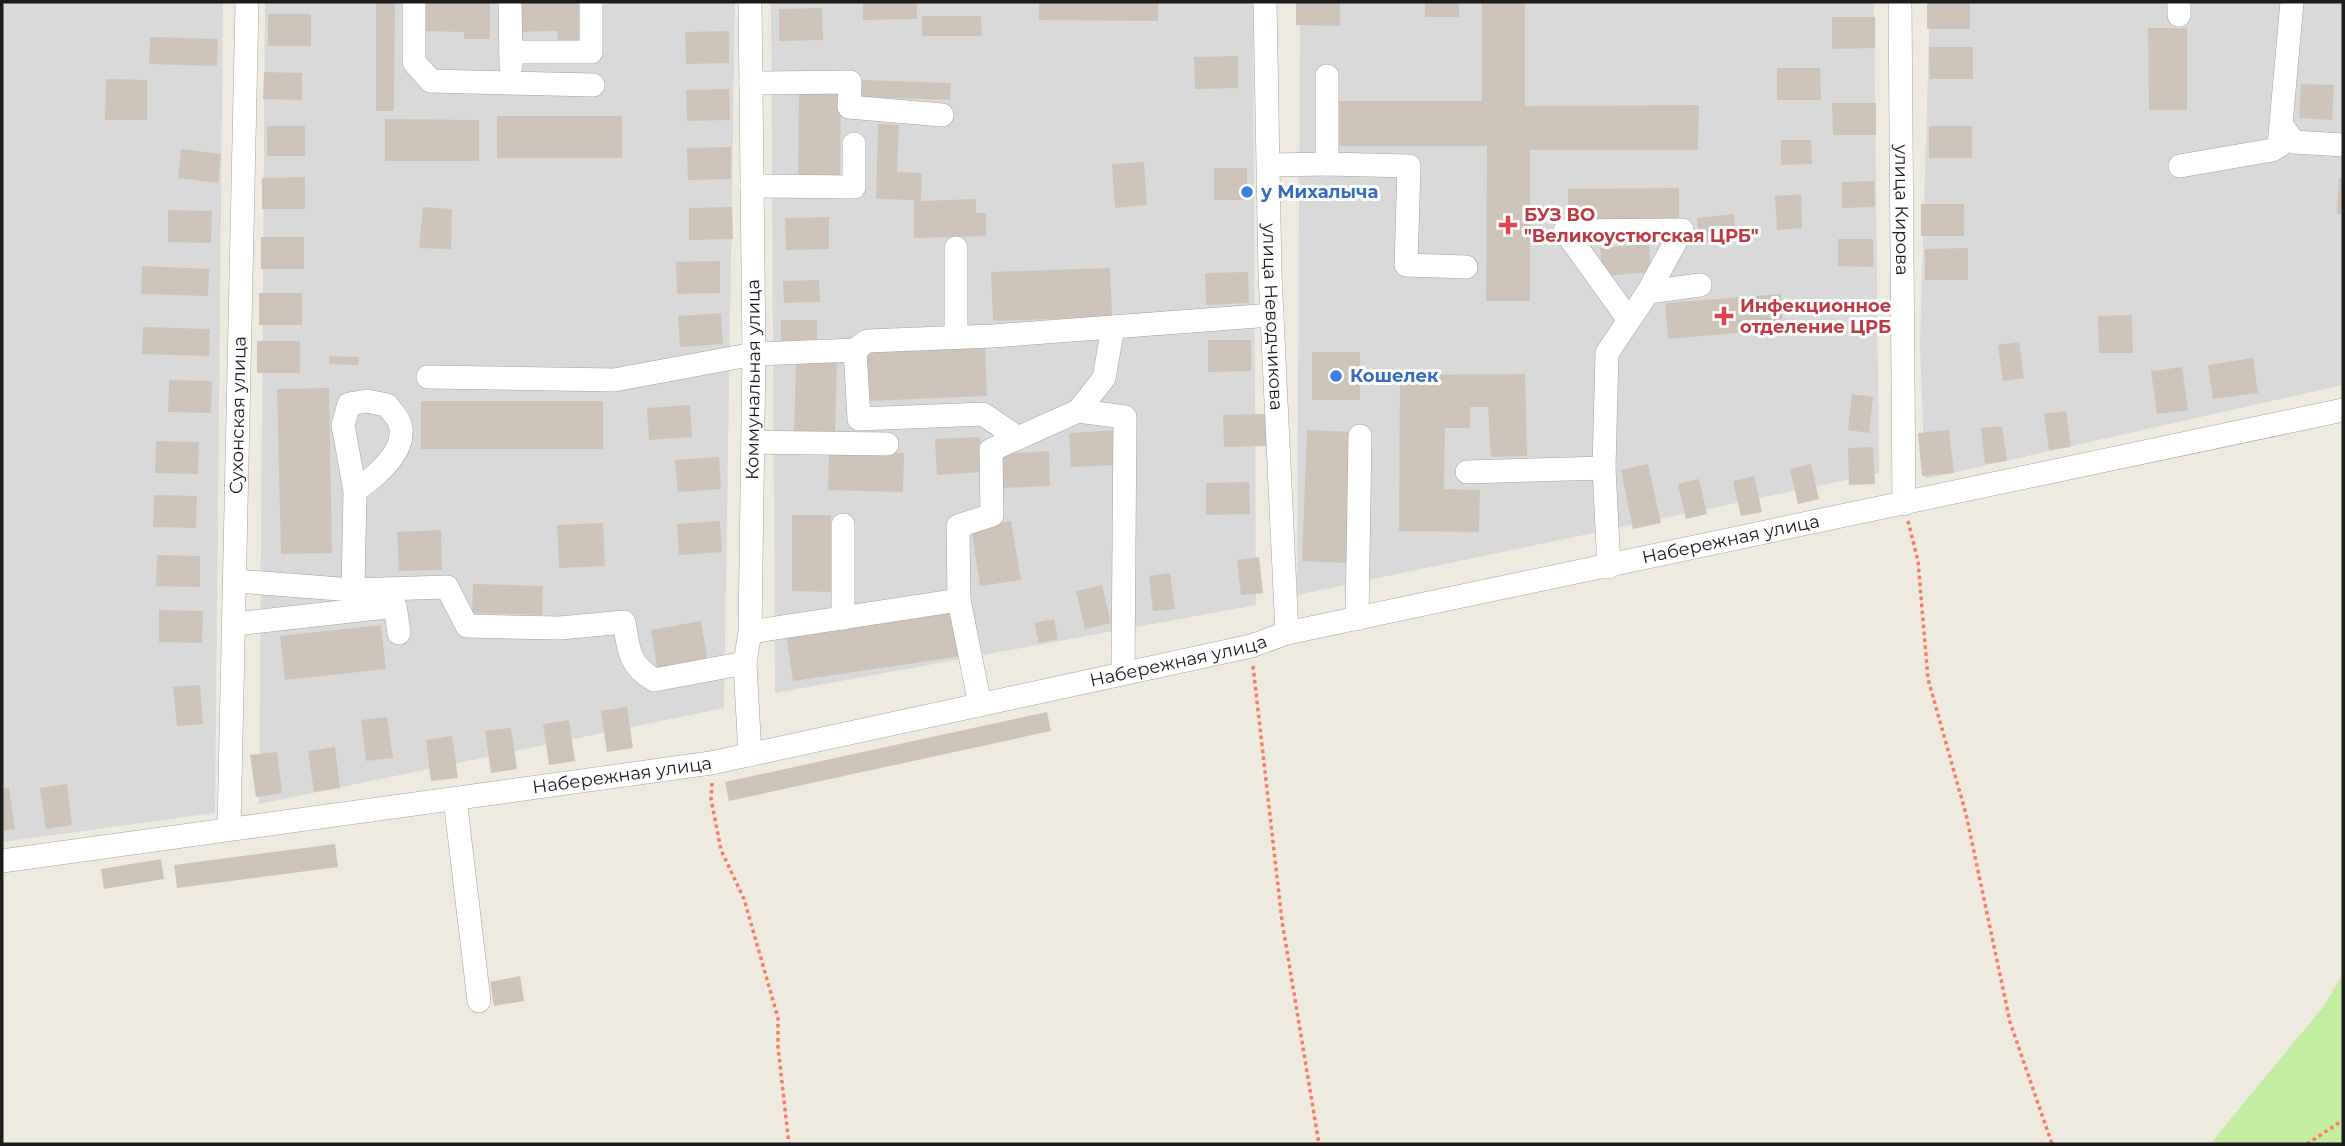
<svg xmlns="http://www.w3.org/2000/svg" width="2345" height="1146" font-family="Montserrat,sans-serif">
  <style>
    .residential { fill: #dad9d9 }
    .grass { fill: #c3eea1 }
    .building { fill: #cec3b9 }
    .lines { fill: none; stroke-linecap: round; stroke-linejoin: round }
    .minor-casing { stroke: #a3a3a3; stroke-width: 24 }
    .path { stroke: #ff7860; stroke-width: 3.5; stroke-dasharray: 3.5 3.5; stroke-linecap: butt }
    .minor { stroke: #fff; stroke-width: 23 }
    .shop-dot { fill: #3f7fe0; stroke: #fff; stroke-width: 2.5 }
    .health-dot { fill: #e0444e; stroke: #fff; stroke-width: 2.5 }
    .labels { text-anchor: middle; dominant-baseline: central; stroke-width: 6; stroke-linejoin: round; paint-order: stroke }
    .shop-label { font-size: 18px; font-weight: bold; fill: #366cbe; stroke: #fff; text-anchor: start }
    .street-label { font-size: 18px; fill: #1c1c1c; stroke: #fff }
    .health-label { font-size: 18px; font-weight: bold; fill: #be3a42; stroke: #fff; text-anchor: start }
  </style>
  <rect width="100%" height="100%" fill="#eeeae0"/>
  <g class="residential">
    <polygon points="2,2 223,2 215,813 2,842"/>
    <polygon points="265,2 735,2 724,708 259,804"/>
    <polygon points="771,2 1253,2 1256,605 775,693"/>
    <polygon points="1300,2 1874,2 1879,473 1297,595"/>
    <polygon points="1930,2 2343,2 2343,385 1925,479 1920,345"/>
  </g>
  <polygon class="grass" points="2343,974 2343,1144 2210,1144 2323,1007"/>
  <g class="building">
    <polygon points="376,2 395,2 394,111 376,111"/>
    <polygon points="422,2 490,2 490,39 464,39 464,32 421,31"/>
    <polygon points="515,2 585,2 586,41 558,42 557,31 516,32"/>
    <polygon points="863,2 917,2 917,19 863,20"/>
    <polygon points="1039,2 1158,2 1158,21 1039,20"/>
    <polygon points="1296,2 1340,2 1340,26 1296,25"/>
    <rect x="1425" y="2" width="34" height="15"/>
    <polygon points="1482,2 1525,2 1525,106 1699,105 1698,150 1530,150 1530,301 1486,301 1487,146 1336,146 1336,101 1482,101"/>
    <rect x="1927" y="2" width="43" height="27"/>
    <polygon points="822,8 823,40 779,41 779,9"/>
    <rect x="268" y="14" width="43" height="32"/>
    <polygon points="922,16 981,16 982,36 922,36"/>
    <polygon points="1832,17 1875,17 1875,48 1832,49"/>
    <polygon points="2148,28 2187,28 2187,110 2149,110"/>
    <polygon points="729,31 729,63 686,64 685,32"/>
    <polygon points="150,37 218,39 217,66 149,64"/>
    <polygon points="1929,47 1973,47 1973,79 1930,79"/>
    <polygon points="1238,56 1238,88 1195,89 1194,57"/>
    <polygon points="1777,68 1820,68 1821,100 1777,100"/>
    <polygon points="264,72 302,73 302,100 263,99"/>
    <polygon points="106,79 147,80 147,120 105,120"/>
    <polygon points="862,80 951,83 950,100 862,97"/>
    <polygon points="841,83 840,178 798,177 799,84"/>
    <polygon points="2301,84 2334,85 2332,120 2299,118"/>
    <polygon points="729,89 730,120 687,121 686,90"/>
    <polygon points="1832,103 1876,103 1876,135 1833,135"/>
    <rect x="497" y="116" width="125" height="42"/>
    <polygon points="385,119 479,120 479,161 385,161"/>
    <polygon points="878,124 899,125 897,172 922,173 921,201 976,199 976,213 986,213 986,236 914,238 914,200 876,199"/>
    <rect x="267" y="126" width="38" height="30"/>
    <rect x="1929" y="126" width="43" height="32"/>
    <polygon points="1781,140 1811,140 1812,164 1781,165"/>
    <polygon points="731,147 731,179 688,180 687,148"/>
    <polygon points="181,149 221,154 218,183 178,178"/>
    <polygon points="1144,162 1147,205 1115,208 1112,164"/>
    <rect x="1214" y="168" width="33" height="32"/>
    <polygon points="305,177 305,209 262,209 262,178"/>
    <polygon points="2339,178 2343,179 2343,214 2337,214"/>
    <polygon points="1874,181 1875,207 1842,208 1842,182"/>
    <polygon points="1679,188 1679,221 1568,222 1568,189"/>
    <polygon points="1801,194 1802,228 1777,230 1775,196"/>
    <rect x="1921" y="204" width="43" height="32"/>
    <polygon points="423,207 452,209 451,249 419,248"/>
    <polygon points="732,207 733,239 689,240 689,208"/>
    <polygon points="168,210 212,211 211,243 168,242"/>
    <polygon points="1734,214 1736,239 1699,243 1697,218"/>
    <polygon points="829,217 829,249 786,250 785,218"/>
    <rect x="261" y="237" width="43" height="32"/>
    <polygon points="1838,239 1873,239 1873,267 1838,266"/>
    <polygon points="1649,244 1651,272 1603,276 1600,248"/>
    <polygon points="1968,248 1968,280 1925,280 1925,249"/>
    <polygon points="720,261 720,293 677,294 676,262"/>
    <polygon points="142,266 209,269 208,296 141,294"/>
    <polygon points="1110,268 1112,317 993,321 991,272"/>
    <polygon points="1248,272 1249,303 1206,305 1205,273"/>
    <polygon points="819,280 820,302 784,303 783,281"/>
    <rect x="259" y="293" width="43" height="32"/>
    <polygon points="1781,294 1783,329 1668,339 1665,303"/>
    <polygon points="721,313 723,344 680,347 678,316"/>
    <polygon points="2132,315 2133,353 2099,353 2098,316"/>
    <rect x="781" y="320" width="36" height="22"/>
    <polygon points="143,327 210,329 209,356 142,354"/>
    <polygon points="1208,340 1251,340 1251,371 1208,372"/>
    <rect x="257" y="341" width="43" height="32"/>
    <polygon points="2019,342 2024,378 2003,381 1998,345"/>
    <polygon points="985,347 987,396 868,401 866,352"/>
    <rect x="1312" y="352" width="48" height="48"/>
    <polygon points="329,356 359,357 358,365 329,364"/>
    <polygon points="2253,358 2258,393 2213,399 2208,365"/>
    <polygon points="796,360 837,361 835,434 794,433"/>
    <polygon points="2182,367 2188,410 2157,414 2151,371"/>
    <polygon points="1525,374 1527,456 1491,457 1488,407 1470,407 1470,428 1445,428 1444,489 1480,490 1479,532 1399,531 1400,375"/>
    <polygon points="169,380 212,381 211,413 168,412"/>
    <polygon points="329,388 332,553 281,554 277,389"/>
    <polygon points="1852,394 1873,397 1869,433 1848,430"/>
    <rect x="421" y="401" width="182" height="48"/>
    <polygon points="690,405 692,437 649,440 647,408"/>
    <polygon points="2066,411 2071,447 2049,450 2044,414"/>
    <polygon points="1266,414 1267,446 1224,447 1223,415"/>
    <polygon points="2002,426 2007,461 1985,464 1981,428"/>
    <polygon points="1117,430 1119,465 1071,467 1069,433"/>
    <polygon points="1307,430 1352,432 1347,563 1302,561"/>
    <polygon points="1949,430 1954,473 1922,476 1918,433"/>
    <polygon points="980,437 982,472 937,475 935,439"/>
    <polygon points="156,441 199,442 198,474 155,473"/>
    <polygon points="1873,447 1875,484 1849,485 1848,448"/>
    <polygon points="829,450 904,453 903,492 828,490"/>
    <polygon points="1049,451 1050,486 1002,488 1001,454"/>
    <polygon points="719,457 721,489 678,492 675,460"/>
    <polygon points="1648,464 1661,523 1633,529 1621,470"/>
    <polygon points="1811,464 1819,499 1798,504 1790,469"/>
    <polygon points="1754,476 1762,512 1741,516 1733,481"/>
    <polygon points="1699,479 1707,514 1686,519 1678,484"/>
    <polygon points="1249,482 1250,514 1206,515 1206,483"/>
    <polygon points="154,495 197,496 196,528 153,527"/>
    <polygon points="792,515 831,515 831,592 792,591"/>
    <polygon points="720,521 722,552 679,555 677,524"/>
    <polygon points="1011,521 1021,580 980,586 971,527"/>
    <polygon points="603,523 605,566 559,568 557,525"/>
    <polygon points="441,530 442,570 399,571 397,532"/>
    <polygon points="157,555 200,556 200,587 156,586"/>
    <polygon points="1259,557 1263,593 1241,595 1237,560"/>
    <polygon points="1170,573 1175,609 1153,611 1149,576"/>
    <polygon points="473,584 543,586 542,615 472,613"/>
    <polygon points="1102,585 1111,623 1085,629 1076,591"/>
    <polygon points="955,609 962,656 793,681 786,635"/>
    <polygon points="159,610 203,611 202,643 159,642"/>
    <polygon points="1054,619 1058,639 1039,643 1034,623"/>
    <polygon points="701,621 708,662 658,671 651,630"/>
    <polygon points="381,625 386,669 285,680 280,636"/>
    <polygon points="200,685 203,724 177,726 173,687"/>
    <polygon points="627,707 633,748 607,752 601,711"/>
    <polygon points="1047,712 1051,731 729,801 725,782"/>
    <polygon points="387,717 393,758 366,761 361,720"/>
    <polygon points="569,720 575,761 549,765 543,724"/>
    <polygon points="511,728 517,769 491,773 485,731"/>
    <polygon points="452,736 458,778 431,781 426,740"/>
    <polygon points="335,747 340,788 314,792 308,751"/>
    <polygon points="277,752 282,793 256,797 250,755"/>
    <polygon points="67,784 72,825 46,829 40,788"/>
    <polygon points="9,788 15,829 2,831 2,789"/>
    <polygon points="335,844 338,867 177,888 174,865"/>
    <polygon points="161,859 164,879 104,889 101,869"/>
    <polygon points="520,976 524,1001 494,1006 490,982"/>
  </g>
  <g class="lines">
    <defs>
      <g id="minor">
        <polyline points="414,2 414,62 431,81 593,85"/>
        <polyline points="510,2 511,66"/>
        <path id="s1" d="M 1265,2 L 1270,275 L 1287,633"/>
        <path id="s2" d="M 1900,2 L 1904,504"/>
        <polyline points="2179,2 2179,15"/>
        <polyline points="511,52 591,52 591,2"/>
        <polyline points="1327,76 1327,164 1409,166 1406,265 1466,267"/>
        <polyline points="751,83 850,82 849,107 942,115"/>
        <polyline points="2283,127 2294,142 2343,145"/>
        <polyline points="1269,165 1327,164"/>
        <polyline points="2180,166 2272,150 2279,146 2292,2"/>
        <polyline points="752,186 854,187 854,144"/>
        <polyline points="1629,320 1565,231 1682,230 1648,292"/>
        <polyline points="956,337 956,248"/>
        <polyline points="855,350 867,341 993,336 1272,315"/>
        <polyline points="428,377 614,380 754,354 855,350 859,419 983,414 1018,438"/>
        <polyline points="1078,411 1125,417 1123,673"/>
        <polyline points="753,442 887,444"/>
        <polyline points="1467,472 1604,468"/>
        <polyline points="1609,567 1604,468 1607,353 1648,292 1700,285"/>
        <path d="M 236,581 L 353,590 L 355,491 C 375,477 408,451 400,424 C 398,417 391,411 387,405 L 367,401 L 349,404 L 343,425 L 355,491"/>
        <path d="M 353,590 L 447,587 L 467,626 L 560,628 L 624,622 C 629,650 628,664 654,680 L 745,663"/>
        <polyline points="959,600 958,526 992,515 991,450 1078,411 1104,378 1113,327"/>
        <polyline points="843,618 843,525"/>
        <polyline points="1357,619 1360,436"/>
        <polyline points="235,624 395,606 399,633"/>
        <polyline points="750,632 959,600 980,705"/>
        <path id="s3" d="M 750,755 L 745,663 L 750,632 L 754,354 L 750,2"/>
        <polyline points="455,799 479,1001"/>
        <path id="s4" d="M 229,828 L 247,2"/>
        <path id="s5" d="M 2,861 L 711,763 L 1251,646 L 1287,633 L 2343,410"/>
      </g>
    </defs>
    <use href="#minor" class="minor-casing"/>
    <g class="path">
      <polyline points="1908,521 1918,561 1928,679 1966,814 2010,1022 2052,1144"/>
      <polyline points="1253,666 1282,921 1319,1144"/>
      <polyline points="712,783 711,799 721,850 744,899 778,1018 778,1047 789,1144"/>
      <polyline points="2307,1144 2343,1120"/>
    </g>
    <use href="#minor" class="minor"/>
  </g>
  <g class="shop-dot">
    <circle cx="1247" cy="192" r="7"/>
    <circle cx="1336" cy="376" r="7"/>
  </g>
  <g class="health-dot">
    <path d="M1504.5 214.5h7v7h7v7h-7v7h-7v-7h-7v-7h7z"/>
    <path d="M1720.5 305.5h7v7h7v7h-7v7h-7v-7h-7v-7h7z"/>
  </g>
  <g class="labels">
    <g class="shop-label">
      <text x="1261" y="192">у Михалыча</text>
      <text x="1350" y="376">Кошелек</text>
    </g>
    <g class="street-label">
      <text stroke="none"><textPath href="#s2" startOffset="208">улица Кирова</textPath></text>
      <text stroke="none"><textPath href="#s1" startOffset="315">улица Неводчикова</textPath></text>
      <text stroke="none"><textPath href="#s3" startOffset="376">Коммунальная улица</textPath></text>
      <text stroke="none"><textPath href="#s4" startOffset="413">Сухонская улица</textPath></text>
      <text stroke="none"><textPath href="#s5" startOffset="1760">Набережная улица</textPath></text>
      <text stroke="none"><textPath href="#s5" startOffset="1194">Набережная улица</textPath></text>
      <text stroke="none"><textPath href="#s5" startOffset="626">Набережная улица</textPath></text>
    </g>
    <g class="health-label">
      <text x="1524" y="215">БУЗ ВО<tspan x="1524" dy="21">"Великоустюгская ЦРБ"</tspan></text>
      <text x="1740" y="306">Инфекционное<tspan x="1740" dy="21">отделение ЦРБ</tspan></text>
    </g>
  </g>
  <rect width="2345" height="1146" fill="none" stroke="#1c1c1c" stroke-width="7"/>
</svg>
